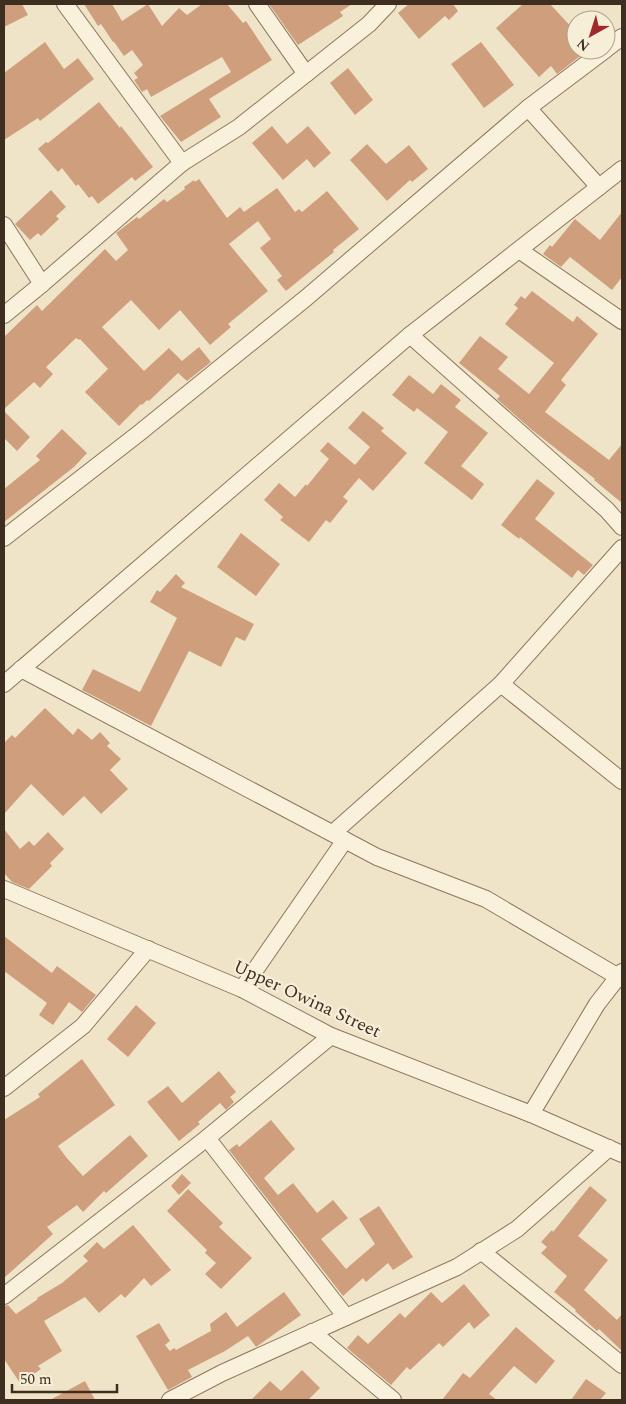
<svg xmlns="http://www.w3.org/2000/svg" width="626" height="1404" font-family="Spectral,serif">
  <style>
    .building { fill: #cf9f7d }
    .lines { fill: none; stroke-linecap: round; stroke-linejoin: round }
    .minor-casing { stroke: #8d765c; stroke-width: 18 }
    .minor { stroke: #faf1dc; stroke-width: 16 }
    .labels { text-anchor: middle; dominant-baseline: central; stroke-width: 4.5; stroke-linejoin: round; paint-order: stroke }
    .street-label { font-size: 18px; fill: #3d2e20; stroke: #f7eed8 }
  </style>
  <rect width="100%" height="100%" fill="#f0e4c8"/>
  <g class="building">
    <polygon points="4,4 22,4 28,15 4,27"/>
    <polygon points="84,4 112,4 122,21 148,4 162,26 179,8 187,15 202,4 227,4 243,23 246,21 272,60 209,99 221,117 181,142 160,116 231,72 222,57 151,97 147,89 142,92 134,80 138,78 134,73 143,65 132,50 124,56 114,42 113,42 101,24 98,26"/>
    <polygon points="269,4 352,4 340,12 343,16 298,45"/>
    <polygon points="409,4 453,4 458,11 449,20 445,16 419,39 398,13"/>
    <polygon points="523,4 550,4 576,32 576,50 588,50 557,74 551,66 539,77 496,28"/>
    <polygon points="45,42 64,69 78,58 94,79 40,121 38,118 4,140 4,73"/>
    <polygon points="481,42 514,85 484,108 451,64"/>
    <polygon points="348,68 373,100 355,115 330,83"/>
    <polygon points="99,102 120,128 121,126 153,167 135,181 132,177 98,204 92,196 89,198 78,184 76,186 62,168 58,172 38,149 46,142 48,143"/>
    <polygon points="272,126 287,144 308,126 331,153 314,168 307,159 283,180 252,143"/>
    <polygon points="367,144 386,164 409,145 428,169 412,182 410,180 387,201 350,160"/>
    <polygon points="199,179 227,218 240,207 244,212 277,188 295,212 299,209 302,212 327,191 359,229 333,250 334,252 286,291 277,280 282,276 260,248 271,239 258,221 229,244 268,291 228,324 231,327 210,345 180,310 159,330 131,300 102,327 144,371 169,348 182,361 199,347 211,362 187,381 178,373 149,401 147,400 142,405 141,404 119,426 85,392 108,369 80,339 79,340 76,338 46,367 53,374 40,388 34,382 4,409 4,337 37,305 42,311 105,249 116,261 128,250 116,233 137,217 139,219 164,199 167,202 185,189 184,187 194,180 195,182"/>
    <polygon points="51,190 66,207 56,216 59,219 41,236 38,233 30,240 15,224"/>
    <polygon points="622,212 622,277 612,290 570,257 561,267 543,254 550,245 552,247 575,219 600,240"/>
    <polygon points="532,291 573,322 577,316 598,334 561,380 566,385 545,412 609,460 622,444 622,503 594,480 595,479 532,430 497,399 500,396 459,363 480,336 508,357 498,369 529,394 554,363 505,324 518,308 514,305 521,296 525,299"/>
    <polygon points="409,375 433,394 441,384 461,400 455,407 488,433 461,466 484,484 472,500 424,463 448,432 417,408 414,412 392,395"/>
    <polygon points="4,411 30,437 17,451 4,438"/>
    <polygon points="363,411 384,428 381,431 407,453 373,491 359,478 343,497 348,501 330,523 326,520 309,542 280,520 283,517 264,500 279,483 295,497 306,484 307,486 329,459 320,451 328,442 355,465 370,447 348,428"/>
    <polygon points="62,429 87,453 74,467 4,522 4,489 40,460 36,456"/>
    <polygon points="537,479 555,493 535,519 593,565 584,575 578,570 572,578 520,537 519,539 501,525"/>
    <polygon points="241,533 280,564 256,596 217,567"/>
    <polygon points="176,574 185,583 181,587 254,624 245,641 236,637 221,667 189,651 151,726 82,690 93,669 140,692 177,618 150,602 157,590 160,592"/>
    <polygon points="45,708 73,735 78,728 92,740 100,732 110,743 107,746 121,759 110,770 128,789 101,814 84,796 63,816 31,784 4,814 4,743 12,735 15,738"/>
    <polygon points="4,829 20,849 29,841 34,846 48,832 64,849 50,863 52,866 29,889 12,882 4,873"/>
    <polygon points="4,936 52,973 57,966 96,995 82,1012 69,1002 53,1025 39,1015 47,1003 4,971"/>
    <polygon points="136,1005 156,1023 128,1057 107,1039"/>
    <polygon points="82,1059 115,1105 58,1146 66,1157 83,1176 130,1135 148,1156 106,1193 104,1191 83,1212 77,1205 47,1227 53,1234 4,1278 4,1120 40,1097 38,1094"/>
    <polygon points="219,1071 236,1092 230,1097 234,1102 226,1110 220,1103 198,1122 200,1124 179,1141 147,1102 168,1086 182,1103"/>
    <polygon points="271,1120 295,1149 264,1178 278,1195 293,1183 317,1213 333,1200 348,1218 321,1239 346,1269 375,1244 359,1219 379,1206 413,1257 393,1270 388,1263 366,1282 363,1278 343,1296 229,1150 237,1144 239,1147"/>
    <polygon points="182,1174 191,1183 179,1195 171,1186"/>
    <polygon points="590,1186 607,1200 578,1236 608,1260 584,1290 617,1320 622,1314 622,1351 599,1329 597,1331 575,1311 576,1310 554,1292 567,1276 541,1253 547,1247 541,1242 552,1230 553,1232"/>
    <polygon points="188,1189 223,1223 219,1227 252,1258 221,1289 205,1274 216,1263 205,1253 207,1250 167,1211"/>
    <polygon points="133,1225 171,1270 151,1286 144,1278 125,1298 121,1294 99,1313 85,1297 44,1321 62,1351 38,1366 41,1369 20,1383 4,1359 4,1306 8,1305 16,1314 38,1299 37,1298 62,1283 88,1261 83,1256 97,1242 104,1249"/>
    <polygon points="464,1284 490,1315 474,1329 469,1322 443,1347 439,1343 410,1370 407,1367 391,1385 347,1348 358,1335 368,1344 400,1313 405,1318 431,1292 442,1303"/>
    <polygon points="284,1292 301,1315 256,1347 248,1336 225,1351 188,1370 192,1377 168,1390 136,1336 159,1323 170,1341 165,1345 170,1351 174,1348 176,1350 211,1331 210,1324 226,1312 237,1327"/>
    <polygon points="516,1327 555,1361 536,1384 514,1366 489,1394 497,1400 442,1400 463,1373 470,1378"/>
    <polygon points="302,1370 320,1388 308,1400 251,1400 270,1381 281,1391"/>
    <polygon points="586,1379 606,1393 600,1400 571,1400"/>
    <polygon points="85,1381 95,1400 50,1400"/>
  </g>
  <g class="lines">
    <defs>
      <g id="minor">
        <polyline points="65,4 182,163"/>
        <polyline points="257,4 306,74"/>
        <polyline points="606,49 622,37"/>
        <polyline points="528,108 605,50"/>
        <polyline points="4,225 42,284"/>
        <polyline points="519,250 622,321"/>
        <polyline points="4,315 42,284 182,163 239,127 369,24 388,4"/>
        <polyline points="410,335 607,510 622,527"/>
        <polyline points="4,538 138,434 306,298 528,108 599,187"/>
        <polyline points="21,669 377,857 486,899 622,979"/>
        <polyline points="4,684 410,335 622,169"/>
        <polyline points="501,684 622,781"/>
        <polyline points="333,833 501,684 622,548"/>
        <polyline points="4,889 242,989 331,1036 531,1114 622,1154"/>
        <polyline points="242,989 345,840"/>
        <polyline points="4,1088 83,1026 148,949"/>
        <polyline points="531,1114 597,1004 622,972"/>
        <polyline points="207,1138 346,1317"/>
        <polyline points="481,1251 622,1365"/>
        <polyline points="4,1296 207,1138 331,1036"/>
        <polyline points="312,1332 393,1400"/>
        <polyline points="170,1400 222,1373 457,1267 517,1229 609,1148"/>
      </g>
    </defs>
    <use href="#minor" class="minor-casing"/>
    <use href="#minor" class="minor"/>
  </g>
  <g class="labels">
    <g class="street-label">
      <text transform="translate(307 999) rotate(25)">Upper Owina Street</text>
    </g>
  </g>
  <rect width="626" height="1404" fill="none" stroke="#3d2e20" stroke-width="10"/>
  <g transform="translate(591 35) rotate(219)"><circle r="24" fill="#f7eed8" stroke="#ada18e"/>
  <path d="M0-4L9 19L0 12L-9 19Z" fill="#9e2a2b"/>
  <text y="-8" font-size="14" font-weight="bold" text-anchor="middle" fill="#3d2e20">N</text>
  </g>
  <path d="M12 1384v8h105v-8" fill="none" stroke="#3d2e20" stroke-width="2.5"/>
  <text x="20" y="1384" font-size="15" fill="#3d2e20" stroke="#f7eed8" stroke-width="4" paint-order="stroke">50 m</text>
</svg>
